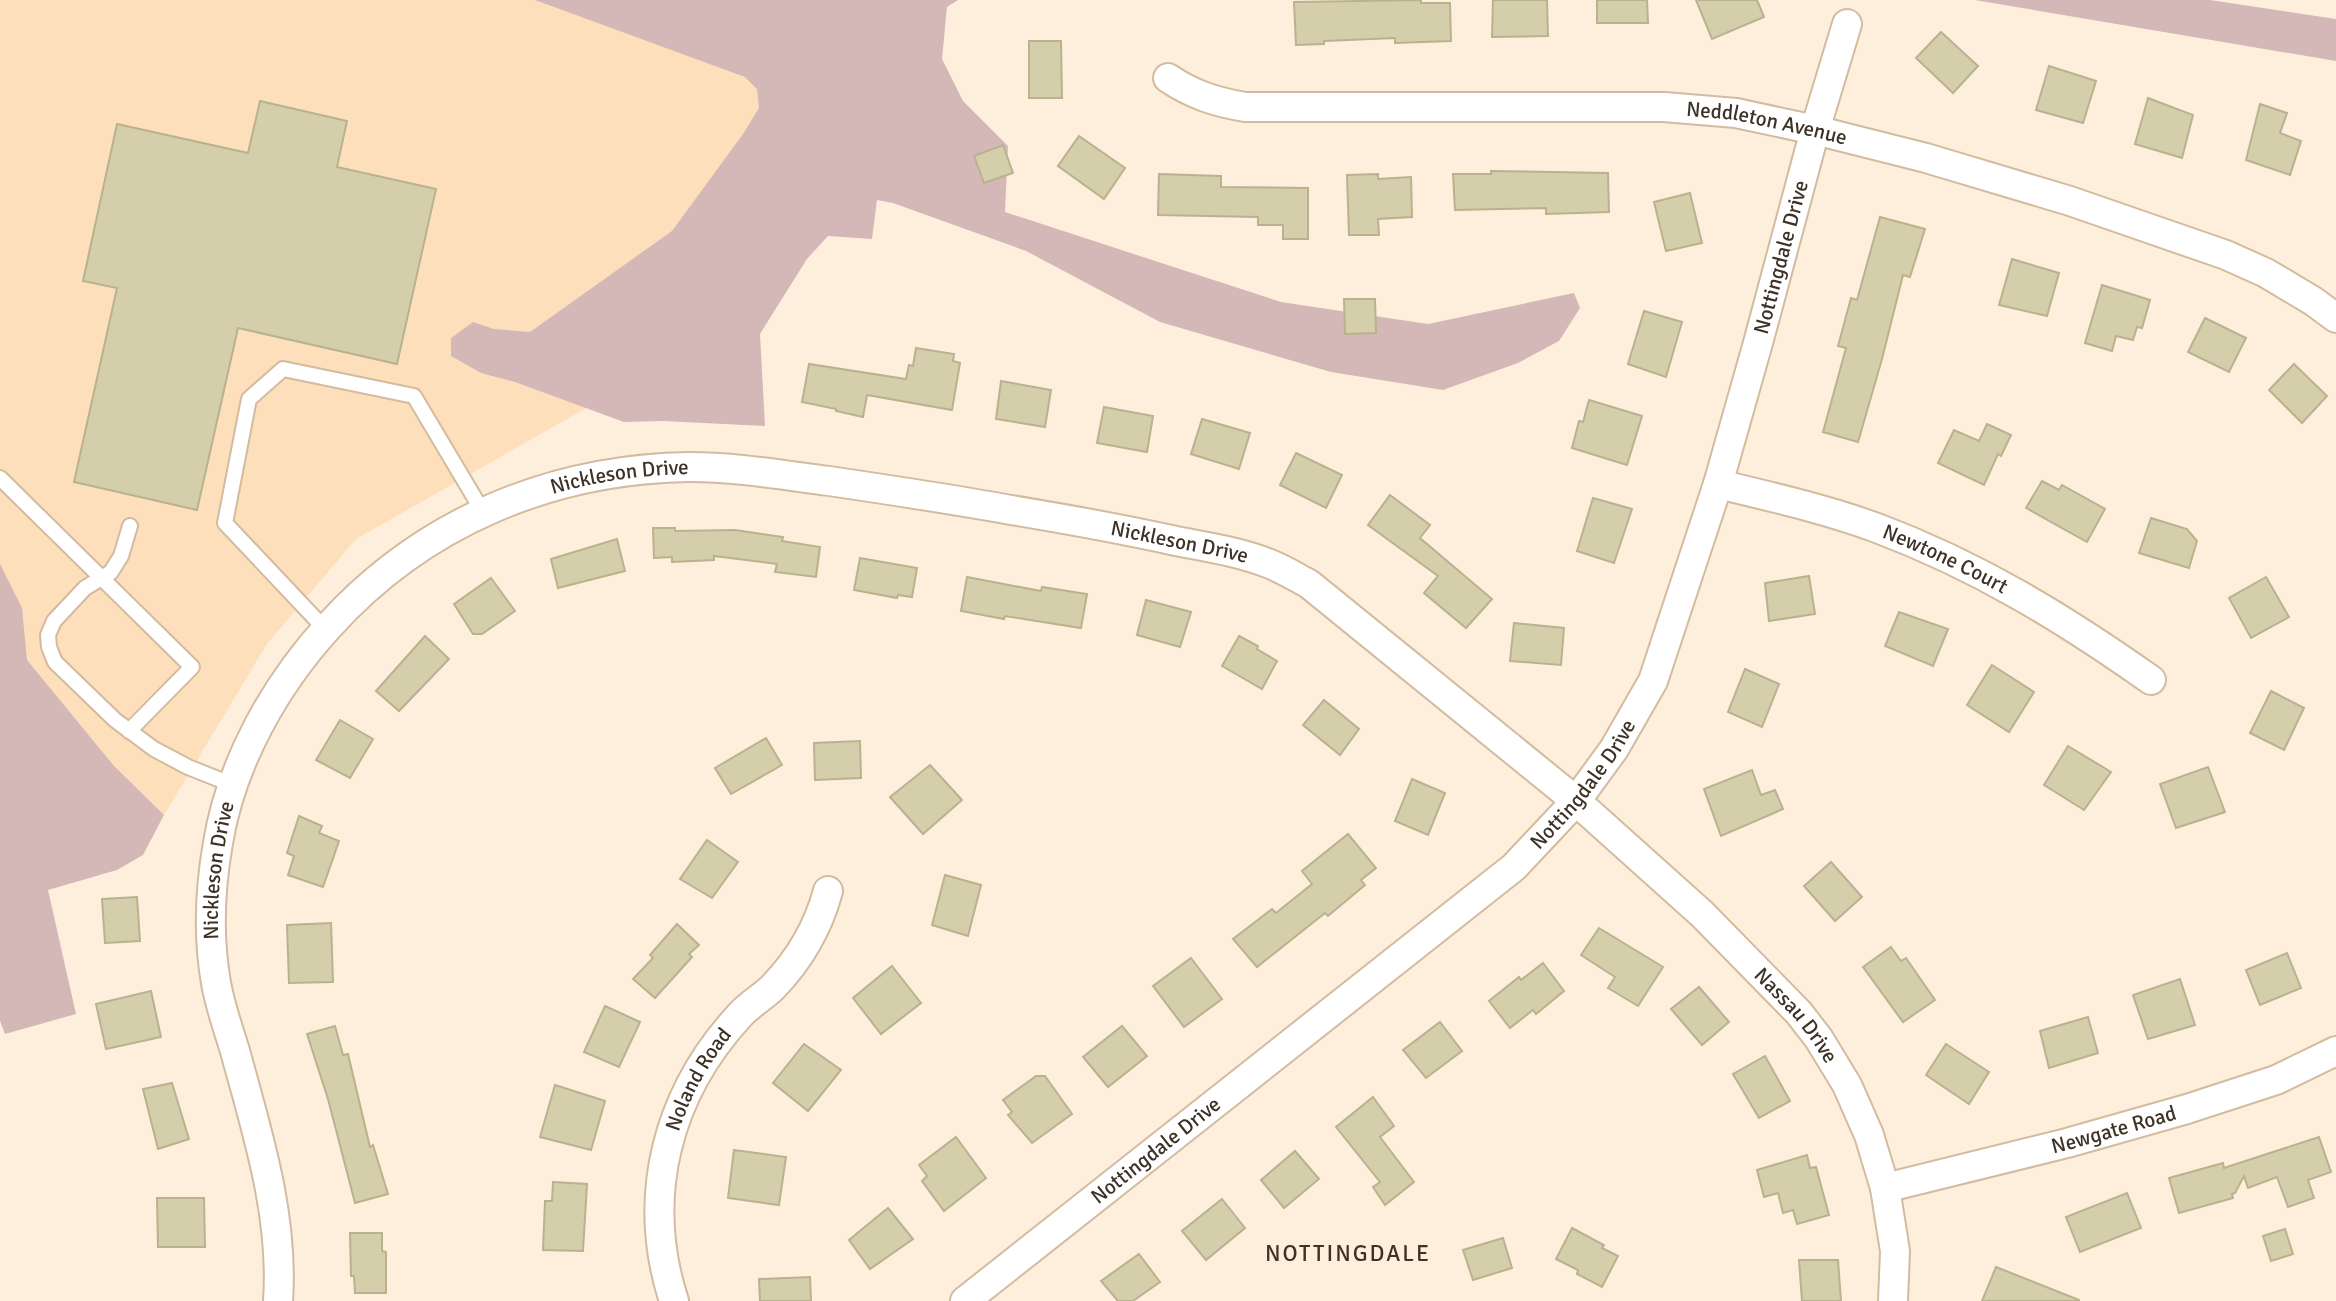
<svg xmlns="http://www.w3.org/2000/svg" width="2336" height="1301" font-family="Signika,sans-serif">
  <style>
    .built { fill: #fddfbb }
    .green { fill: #d4b8b8 }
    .building { fill: #d4ceaa; stroke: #b8b28f; stroke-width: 2 }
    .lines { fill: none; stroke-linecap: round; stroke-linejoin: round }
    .service-casing { stroke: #d3bb9f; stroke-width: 18 }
    .minor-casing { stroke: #d3bb9f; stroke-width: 32 }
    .service { stroke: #fff; stroke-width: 14 }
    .minor { stroke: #fff; stroke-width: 28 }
    .labels { text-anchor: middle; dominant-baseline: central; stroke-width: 7; stroke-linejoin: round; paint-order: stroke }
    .street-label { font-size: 21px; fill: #3c3227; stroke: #feefdd }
    .neighbourhood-label { font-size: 23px; letter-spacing: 2px; fill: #3c3227; stroke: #feefdd }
  </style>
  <rect width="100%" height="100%" fill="#feefdd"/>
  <polygon class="built" points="0,0 846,0 811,237 583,410 356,539 267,644 164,815 53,807 0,722"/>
  <g class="green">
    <polygon points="535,0 958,0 947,7 942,59 963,101 1008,146 1005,212 1281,302 1428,324 1574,293 1580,308 1559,341 1518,363 1443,390 1331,372 1160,322 1026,251 893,203 877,200 872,239 828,236 807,259 760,334 765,426 663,421 624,422 515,382 481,373 451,356 451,338 473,322 494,329 530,332 672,231 743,134 759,108 757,89 745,77"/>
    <polygon points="1975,0 2210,0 2336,19 2336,61"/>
    <polygon points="0,564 22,608 27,660 114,766 164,815 143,855 117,870 48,890 76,1014 5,1034 0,1021"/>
  </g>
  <g class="building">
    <polygon points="1421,0 1421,3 1450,3 1451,41 1395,43 1395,38 1324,41 1324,44 1296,45 1294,2"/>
    <polygon points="1493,0 1547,0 1548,36 1492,37"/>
    <polygon points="1597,0 1647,0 1648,23 1597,23"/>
    <polygon points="1696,0 1757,0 1764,17 1712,39"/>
    <polygon points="1941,32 1978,66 1953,93 1916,58"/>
    <polygon points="1029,41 1061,41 1062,98 1029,98"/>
    <polygon points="2049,66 2096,81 2083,123 2036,110"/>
    <polygon points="2148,98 2193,115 2182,158 2135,144"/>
    <polygon points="260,101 347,121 337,167 436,189 397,364 238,328 197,510 74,482 117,288 83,281 117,124 248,153"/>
    <polygon points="2260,104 2287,113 2280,133 2301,141 2290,175 2246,160"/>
    <polygon points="1079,136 1125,168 1104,199 1058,166"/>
    <polygon points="1003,145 1013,173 984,183 974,156"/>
    <polygon points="1491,171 1608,173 1609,212 1546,214 1546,208 1455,210 1453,174 1491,174"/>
    <polygon points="1159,174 1221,176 1221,187 1308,188 1308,239 1283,239 1283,225 1258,225 1258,217 1158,215"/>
    <polygon points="1378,174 1378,179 1411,177 1412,217 1378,219 1379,235 1349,235 1347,175"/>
    <polygon points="1690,193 1702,243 1666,251 1654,202"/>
    <polygon points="1880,217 1925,229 1910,277 1903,275 1882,359 1858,442 1823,432 1846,348 1838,346 1851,298 1857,300"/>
    <polygon points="2012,259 2059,273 2047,316 1999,305"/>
    <polygon points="2102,285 2150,300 2142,328 2137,327 2133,340 2116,336 2112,351 2085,343"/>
    <polygon points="1344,299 1375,299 1376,333 1345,334"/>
    <polygon points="1644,311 1682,322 1666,377 1628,364"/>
    <polygon points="2205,318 2246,338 2229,372 2188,352"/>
    <polygon points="916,348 954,354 953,361 960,363 952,410 867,395 863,417 836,411 836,409 802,402 809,364 906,379 909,365 913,366"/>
    <polygon points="2294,364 2327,396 2302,423 2269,390"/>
    <polygon points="1001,381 1051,390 1045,427 996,419"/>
    <polygon points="1589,400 1642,416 1627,465 1572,448 1579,421 1583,422"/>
    <polygon points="1104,407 1153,416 1147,452 1097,443"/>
    <polygon points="1202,419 1250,433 1239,469 1191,454"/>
    <polygon points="1987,424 2011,435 2001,456 1998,454 1984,485 1938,463 1954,430 1979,441"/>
    <polygon points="1296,453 1342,475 1326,508 1280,485"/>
    <polygon points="2042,481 2059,490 2062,485 2105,509 2087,542 2026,508"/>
    <polygon points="1390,495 1430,525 1420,538 1492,599 1466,628 1424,593 1438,576 1368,525"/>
    <polygon points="1593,498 1632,509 1614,563 1577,551"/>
    <polygon points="2151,518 2187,529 2197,541 2189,568 2139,553"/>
    <polygon points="653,528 675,528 675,531 735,530 783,537 782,541 820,547 816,577 775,572 777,564 714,556 714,560 672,562 672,557 654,558"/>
    <polygon points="617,539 625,571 558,588 551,559"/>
    <polygon points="860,558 917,568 912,597 898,595 897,598 854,590"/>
    <polygon points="1809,576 1815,614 1769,621 1765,583"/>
    <polygon points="967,577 1041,591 1042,587 1087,594 1081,628 1005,616 1004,619 961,611"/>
    <polygon points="2266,577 2289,617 2251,638 2229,598"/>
    <polygon points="491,578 515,611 482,634 473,634 454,604"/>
    <polygon points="1146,600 1191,612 1180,647 1137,635"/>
    <polygon points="1899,612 1948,629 1933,666 1885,646"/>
    <polygon points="1514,623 1564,628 1561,665 1510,661"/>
    <polygon points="425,636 449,659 399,711 376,691"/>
    <polygon points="1239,636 1258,646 1257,649 1277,661 1262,689 1222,666"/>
    <polygon points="1992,665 2034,692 2009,732 1967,705"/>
    <polygon points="1745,669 1779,684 1762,727 1728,712"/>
    <polygon points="2271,691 2304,708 2284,750 2250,733"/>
    <polygon points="1324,700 1359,729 1340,755 1303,725"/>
    <polygon points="340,720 373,739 350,778 316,760"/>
    <polygon points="766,738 782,765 731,794 715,768"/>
    <polygon points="860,741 861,778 815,780 814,743"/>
    <polygon points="2068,746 2111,772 2084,810 2044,785"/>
    <polygon points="930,765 962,800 923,834 890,797"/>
    <polygon points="2208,767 2225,812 2176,828 2160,784"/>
    <polygon points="1752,770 1761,795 1775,790 1783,809 1721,836 1704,789"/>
    <polygon points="1412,779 1445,793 1428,835 1395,821"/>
    <polygon points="299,816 322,826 319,833 339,841 323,887 288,875 294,856 287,853"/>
    <polygon points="1348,834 1376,868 1361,880 1365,885 1328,916 1325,913 1257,967 1233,939 1272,909 1276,913 1312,884 1302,871"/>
    <polygon points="707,840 738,862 712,898 680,879"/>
    <polygon points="1831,862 1862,897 1835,921 1804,886"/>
    <polygon points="945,875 981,885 968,936 932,925"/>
    <polygon points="137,897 140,941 105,943 102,899"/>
    <polygon points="331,923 333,982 289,983 287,925"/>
    <polygon points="677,924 699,945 689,954 692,957 655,998 633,979 653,958 650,955"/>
    <polygon points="1599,928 1663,967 1638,1006 1608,988 1615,977 1581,955"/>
    <polygon points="1891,947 1901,961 1906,958 1935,1000 1903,1022 1863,967"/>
    <polygon points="2287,953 2301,988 2260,1005 2246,970"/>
    <polygon points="1191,958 1222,999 1184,1027 1153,986"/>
    <polygon points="1543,963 1564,991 1536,1014 1533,1010 1510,1028 1489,1001 1519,977 1521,980"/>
    <polygon points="892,966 921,1003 881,1034 853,998"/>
    <polygon points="2180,979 2195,1025 2148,1039 2133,995"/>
    <polygon points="1699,987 1729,1022 1702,1045 1671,1009"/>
    <polygon points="151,991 161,1037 106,1049 96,1004"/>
    <polygon points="605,1006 640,1022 619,1067 584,1052"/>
    <polygon points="2088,1017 2098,1053 2049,1068 2040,1031"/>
    <polygon points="1440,1022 1462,1051 1426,1078 1403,1050"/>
    <polygon points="335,1026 343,1055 348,1054 370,1147 373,1145 388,1194 355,1203 328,1099 307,1034"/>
    <polygon points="1122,1026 1147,1056 1108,1087 1083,1057"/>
    <polygon points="804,1044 841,1070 808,1111 773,1083"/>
    <polygon points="1946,1044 1989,1072 1969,1104 1926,1075"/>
    <polygon points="1765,1056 1790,1101 1759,1118 1733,1074"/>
    <polygon points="1036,1076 1045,1076 1072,1114 1032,1143 1008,1115 1012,1112 1003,1100"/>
    <polygon points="172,1083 189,1139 158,1149 143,1089"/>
    <polygon points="555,1085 605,1101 591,1150 540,1137"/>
    <polygon points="1373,1097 1394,1126 1380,1137 1414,1182 1385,1205 1373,1187 1380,1182 1336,1127"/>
    <polygon points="956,1137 986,1178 944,1211 922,1181 927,1176 919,1165"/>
    <polygon points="2319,1137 2331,1172 2308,1180 2314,1198 2288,1207 2277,1177 2248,1188 2244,1176 2235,1193 2232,1194 2233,1198 2179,1213 2169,1178 2223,1163 2224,1168"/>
    <polygon points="734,1150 786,1157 779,1205 728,1198"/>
    <polygon points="1295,1151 1319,1179 1284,1208 1261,1180"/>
    <polygon points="1807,1155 1810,1168 1816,1167 1829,1215 1797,1224 1793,1210 1783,1213 1778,1193 1764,1197 1757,1170"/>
    <polygon points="553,1182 587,1184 583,1251 543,1250 545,1201 552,1201"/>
    <polygon points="2127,1193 2141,1228 2080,1252 2066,1217"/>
    <polygon points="157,1198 204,1198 205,1247 158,1247"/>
    <polygon points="1222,1199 1245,1228 1206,1260 1182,1231"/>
    <polygon points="888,1208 913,1239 870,1269 849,1240"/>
    <polygon points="1572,1228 1604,1245 1602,1248 1618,1256 1602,1287 1577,1274 1578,1270 1556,1259"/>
    <polygon points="2285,1229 2293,1254 2271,1261 2263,1236"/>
    <polygon points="350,1233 382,1233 382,1251 386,1252 386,1293 355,1293 354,1276 351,1276"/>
    <polygon points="1503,1238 1512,1268 1473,1280 1463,1250"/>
    <polygon points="1139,1254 1160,1282 1133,1301 1118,1301 1101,1281"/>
    <polygon points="1799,1260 1838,1260 1841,1301 1802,1301"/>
    <polygon points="1996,1267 2079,1300 2079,1301 1982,1301"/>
    <polygon points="810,1277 811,1301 760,1301 759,1279"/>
  </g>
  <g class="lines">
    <defs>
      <g id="service">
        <polyline points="0,478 192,667 129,731"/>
        <polyline points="130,526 121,556 111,572 85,588 54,621 48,635 49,647 55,662 115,720 154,749 188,767 233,785"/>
        <polyline points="325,629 225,523 249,399 283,369 414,396 483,512"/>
      </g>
      <g id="minor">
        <path id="s1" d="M 1168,78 C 1193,95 1216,102 1245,107 L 1664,107 L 1736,113 L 1815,130 L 1926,158 L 2070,201 L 2226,255 L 2266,273 L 2313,301 L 2336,318"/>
        <path id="s2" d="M 1718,484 C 1772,497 1825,509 1877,528 C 1978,566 2063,618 2151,680"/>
        <path id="s3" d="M 1885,1188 L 2067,1143 L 2187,1109 L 2276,1080 L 2336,1051"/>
        <path id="s4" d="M 278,1301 C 284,1215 257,1132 235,1051 C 228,1028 220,1006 216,983 C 208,937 210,888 218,843 C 231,763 275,685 329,626 C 422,523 550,469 689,467 C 736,467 782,475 829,481 C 890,490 951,499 1011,510 C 1066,519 1121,529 1176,541 C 1207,547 1240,552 1270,564 C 1283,569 1296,577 1309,584 L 1576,801 L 1702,914 L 1799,1013 L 1819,1039 L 1847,1085 L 1869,1135 L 1885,1188 L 1895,1251 L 1893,1301"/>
        <path id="s5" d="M 674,1301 C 640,1197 667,1094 740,1015 C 750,1004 763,997 773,987 C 799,960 818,928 828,891"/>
        <path id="s6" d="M 965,1301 L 1514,867 L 1576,801 L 1614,749 L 1653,681 L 1718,484 L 1758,343 L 1815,130 L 1847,24"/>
      </g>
    </defs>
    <use href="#service" class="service-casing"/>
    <use href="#minor" class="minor-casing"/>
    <use href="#service" class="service"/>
    <use href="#minor" class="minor"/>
  </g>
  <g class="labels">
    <g class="street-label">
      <text stroke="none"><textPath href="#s1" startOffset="606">Neddleton Avenue</textPath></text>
      <text stroke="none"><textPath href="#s6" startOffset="1376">Nottingdale Drive</textPath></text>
      <text stroke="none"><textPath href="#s4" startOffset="1048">Nickleson Drive</textPath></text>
      <text stroke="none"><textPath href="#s4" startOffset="1615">Nickleson Drive</textPath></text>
      <text stroke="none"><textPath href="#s2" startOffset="240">Newtone Court</textPath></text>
      <text stroke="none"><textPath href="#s6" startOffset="808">Nottingdale Drive</textPath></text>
      <text stroke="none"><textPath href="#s4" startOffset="439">Nickleson Drive</textPath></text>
      <text stroke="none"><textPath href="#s4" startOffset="2404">Nassau Drive</textPath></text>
      <text stroke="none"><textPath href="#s5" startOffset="231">Noland Road</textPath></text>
      <text stroke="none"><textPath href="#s3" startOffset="236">Newgate Road</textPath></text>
      <text stroke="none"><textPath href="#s6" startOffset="243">Nottingdale Drive</textPath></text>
    </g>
    <g class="neighbourhood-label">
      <text x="1348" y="1253">NOTTINGDALE</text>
    </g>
  </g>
</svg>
